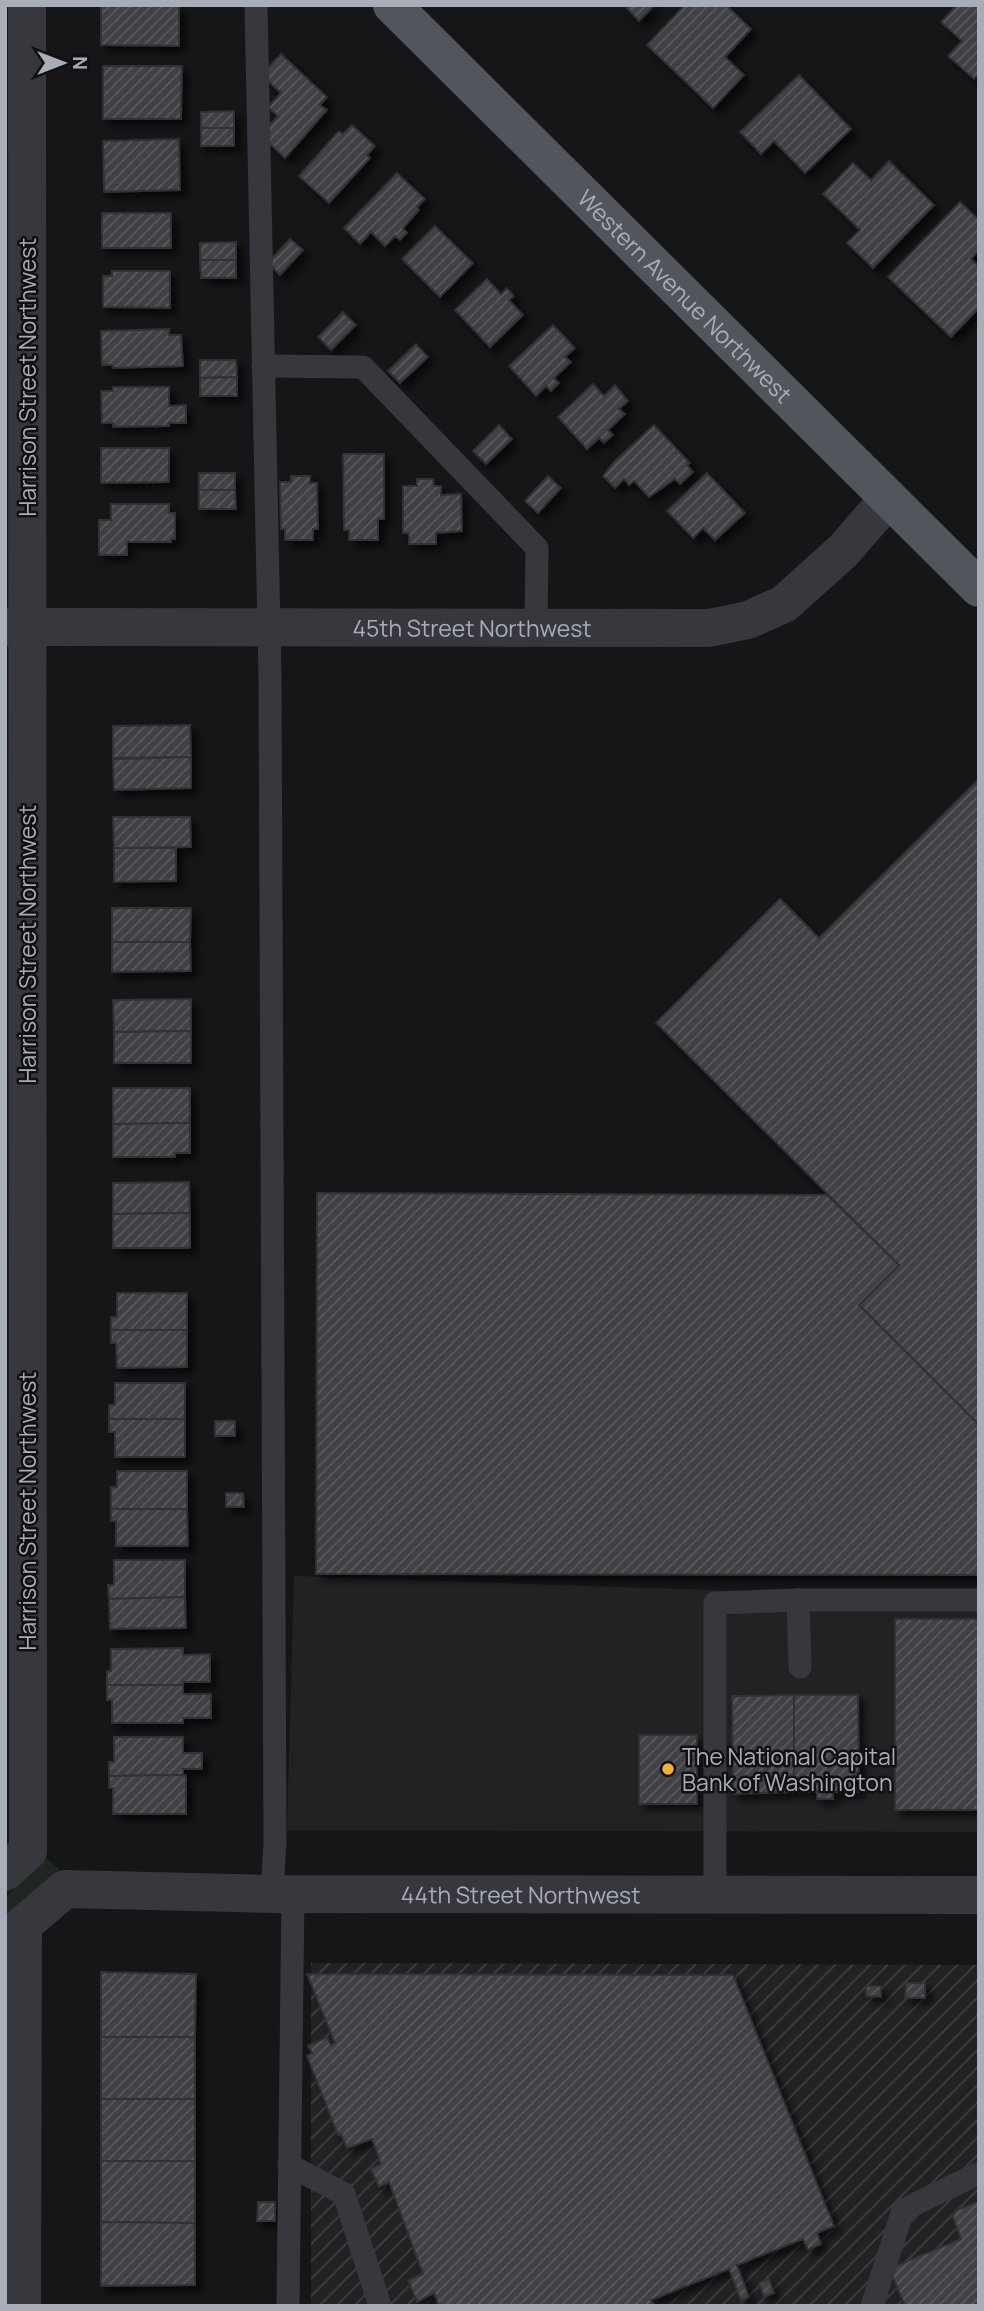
<svg xmlns="http://www.w3.org/2000/svg" width="984" height="2311" font-family="Manrope,sans-serif">
  <style>
    .built { fill: #222225 }
    .industrial { fill: url(#industrial-furrows) }
    .green { fill: #1e261f }
    .building { fill: url(#building-hatch); stroke: #303034; stroke-width: 2; filter: url(#shadow) }
    .lines { fill: none; stroke-linecap: round; stroke-linejoin: round }
    .lane { stroke: #37383d; stroke-width: 23 }
    .street { stroke: #37383d; stroke-width: 38 }
    .primary { stroke: #53555c; stroke-width: 38 }
    .poi-dot { fill: #f2b134; stroke: #111113; stroke-width: 2.5 }
    .labels { text-anchor: middle; dominant-baseline: central; stroke-width: 5; stroke-linejoin: round; paint-order: stroke }
    .street-label { font-size: 23px; fill: #a8adb8; stroke: #111113 }
    .poi-label { font-size: 23px; fill: #a8adb8; stroke: #111113; text-anchor: start }
  </style>
  <defs>
    <pattern id="industrial-furrows" width="10" height="10" patternUnits="userSpaceOnUse" patternTransform="scale(1.75)"><rect width="10" height="10" fill="#222225"/><path d="M-1 1l2-2M0 10L10 0M9 11l2-2" fill="none" stroke="#3f3f43"/></pattern>
    <pattern id="building-hatch" width="6" height="6" patternUnits="userSpaceOnUse" patternTransform="scale(1.75)"><rect width="6" height="6" fill="#404145"/><path d="M-1 1l2-2M0 6l6-6M5 7l2-2" fill="none" stroke="#595a5e"/></pattern>
    <filter id="shadow"><feDropShadow dx="6" dy="6" stdDeviation="3.5" flood-color="#0009"/></filter>
  </defs>
  <rect width="100%" height="100%" fill="#161618"/>
  <polygon class="built" points="294,1576 979,1599 979,1832 287,1830"/>
  <polygon class="industrial" points="311,1963 979,1965 979,2306 311,2306"/>
  <polygon class="green" points="44,1856 59,1869 7,1926 5,1925 5,1899"/>
  <g class="building">
    <polygon points="101,5 179,5 179,46 101,45"/>
    <polygon points="624,5 655,5 639,21"/>
    <polygon points="685,5 726,5 751,29 725,57 744,75 713,108 647,45"/>
    <polygon points="957,5 979,5 979,74 974,79 948,56 962,41 941,22"/>
    <polygon points="281,54 327,97 320,105 327,110 285,158 267,141 267,128 278,116 268,107 281,93 268,81 268,68"/>
    <polygon points="103,66 182,66 181,119 103,119"/>
    <polygon points="799,75 851,129 805,173 774,141 761,154 740,132"/>
    <polygon points="234,111 234,128 201,128 201,112"/>
    <polygon points="352,125 375,146 367,155 370,158 329,203 299,176 339,131 343,134"/>
    <rect x="201" y="128" width="33" height="18"/>
    <polygon points="179,139 180,190 104,192 103,141"/>
    <polygon points="889,161 934,205 873,268 847,243 860,230 823,194 853,163 871,180"/>
    <polygon points="397,173 425,199 417,207 419,210 403,228 407,233 400,240 395,236 385,246 371,232 360,244 344,228"/>
    <polygon points="960,202 979,220 979,250 971,259 979,266 979,308 951,337 888,277"/>
    <rect x="102" y="213" width="69" height="35"/>
    <polygon points="435,226 473,263 440,297 402,259"/>
    <polygon points="290,239 303,250 280,275 268,263"/>
    <polygon points="236,242 236,260 200,260 200,243"/>
    <polygon points="200,260 236,260 236,278 201,278"/>
    <polygon points="112,271 170,271 170,308 103,307 103,276 112,276"/>
    <polygon points="487,279 501,294 507,288 514,296 509,300 523,315 490,347 455,310"/>
    <polygon points="343,312 356,325 331,350 318,337"/>
    <polygon points="553,325 575,348 565,357 571,362 554,378 559,383 551,391 546,386 536,396 509,366"/>
    <polygon points="169,329 169,335 181,335 183,366 113,368 112,365 102,365 101,331"/>
    <polygon points="416,344 428,357 400,383 388,371"/>
    <polygon points="200,360 236,360 237,377 200,378"/>
    <polygon points="237,377 237,396 200,396 200,378"/>
    <polygon points="593,384 604,396 615,385 628,401 619,409 625,414 608,430 613,435 604,443 599,438 587,449 558,417"/>
    <polygon points="113,387 169,387 169,406 186,405 186,423 169,423 169,426 113,427 113,423 102,423 101,391 113,391"/>
    <polygon points="499,425 512,439 486,464 473,451"/>
    <polygon points="654,425 690,463 687,465 693,472 680,484 675,479 649,497 634,481 629,485 624,479 615,488 603,476 615,461"/>
    <polygon points="101,448 169,448 169,482 101,483"/>
    <polygon points="343,454 384,454 384,519 378,519 378,540 349,540 349,530 344,530"/>
    <rect x="199" y="473" width="36" height="17"/>
    <polygon points="707,473 745,513 715,540 703,528 693,538 667,511"/>
    <polygon points="291,476 310,476 310,483 317,483 318,529 313,529 313,540 285,540 285,529 281,529 280,482 291,482"/>
    <polygon points="548,476 561,488 538,513 525,501"/>
    <polygon points="417,479 433,479 434,486 441,486 441,495 461,494 462,531 436,533 436,544 409,544 409,533 403,533 403,486 417,486"/>
    <polygon points="199,490 235,490 236,509 199,509"/>
    <polygon points="111,504 169,504 169,513 175,513 175,539 171,539 171,542 127,542 127,555 99,555 99,520 111,520"/>
    <polygon points="190,725 191,757 113,758 113,726"/>
    <polygon points="191,757 191,788 114,790 113,759"/>
    <polygon points="979,779 979,1425 859,1305 899,1265 656,1023 780,899 819,938"/>
    <polygon points="113,817 190,817 191,847 114,848"/>
    <polygon points="114,848 176,848 176,881 114,882"/>
    <polygon points="112,908 191,908 190,942 112,942"/>
    <polygon points="112,942 190,942 191,971 112,972"/>
    <polygon points="191,999 191,1031 114,1032 113,1000"/>
    <polygon points="191,1031 191,1063 114,1063 114,1032"/>
    <polygon points="113,1088 190,1088 190,1123 113,1124"/>
    <polygon points="190,1123 190,1153 175,1153 175,1157 113,1157 113,1124"/>
    <polygon points="189,1182 190,1213 113,1214 113,1183"/>
    <polygon points="317,1193 827,1195 899,1265 859,1305 979,1425 979,1575 316,1574"/>
    <polygon points="190,1213 190,1248 113,1248 113,1214"/>
    <polygon points="117,1293 187,1293 187,1330 111,1330 111,1317 117,1317"/>
    <polygon points="111,1330 187,1330 187,1367 117,1368 116,1343 111,1343"/>
    <polygon points="115,1383 185,1383 185,1419 109,1419 109,1405 115,1405"/>
    <polygon points="109,1419 185,1419 185,1457 115,1457 115,1432 109,1432"/>
    <rect x="215" y="1421" width="20" height="15"/>
    <polygon points="117,1471 187,1471 187,1509 111,1509 111,1487 117,1487"/>
    <polygon points="226,1493 243,1493 244,1507 226,1507"/>
    <polygon points="111,1509 187,1509 188,1546 116,1546 116,1521 111,1521"/>
    <polygon points="114,1560 185,1560 185,1597 109,1599 108,1585 114,1585"/>
    <polygon points="185,1597 186,1628 110,1629 109,1599"/>
    <rect x="895" y="1619" width="84" height="191"/>
    <polygon points="183,1648 183,1655 210,1654 210,1682 183,1682 183,1685 107,1685 107,1671 111,1671 111,1649"/>
    <polygon points="107,1685 183,1685 183,1694 211,1694 211,1718 183,1718 183,1723 112,1723 112,1700 107,1700"/>
    <polygon points="794,1695 858,1695 859,1792 833,1792 833,1799 817,1799 817,1792 794,1792"/>
    <polygon points="794,1695 794,1792 733,1794 732,1696"/>
    <rect x="639" y="1735" width="58" height="69"/>
    <polygon points="114,1737 183,1737 183,1753 202,1753 202,1769 183,1769 183,1775 109,1776 109,1762 114,1762"/>
    <polygon points="183,1775 186,1775 186,1814 113,1814 113,1788 109,1788 109,1776"/>
    <polygon points="101,1972 196,1974 195,2037 101,2037"/>
    <polygon points="307,1974 733,1975 834,2226 817,2233 821,2244 808,2250 803,2239 737,2265 749,2297 741,2301 729,2269 651,2300 654,2306 439,2306 434,2293 417,2302 408,2280 423,2274 389,2182 379,2187 371,2169 381,2164 372,2139 347,2148 341,2134 338,2135 307,2056 312,2053 308,2046 327,2037 331,2045 335,2043"/>
    <polygon points="906,1983 925,1983 925,1998 905,1998"/>
    <polygon points="866,1986 881,1986 881,1997 866,1996"/>
    <rect x="101" y="2037" width="94" height="62"/>
    <rect x="101" y="2099" width="94" height="62"/>
    <polygon points="101,2161 195,2161 195,2223 101,2222"/>
    <polygon points="979,2201 979,2306 905,2306 891,2273 893,2267 961,2239 953,2217 955,2211"/>
    <polygon points="258,2202 275,2202 275,2221 257,2221"/>
    <polygon points="101,2222 195,2223 195,2285 101,2286"/>
    <polygon points="769,2279 774,2293 764,2297 759,2283"/>
  </g>
  <g class="lines">
    <g class="lane">
      <polyline points="256,5 270,678 275,1842 272,1894"/>
      <polyline points="263,366 363,367 537,548 536,627"/>
      <polyline points="800,1667 798,1600 979,1600"/>
      <polyline points="715,1894 715,1603 798,1600"/>
      <polyline points="289,2165 344,2194 380,2306"/>
      <polyline points="288,2306 293,1894"/>
      <polyline points="872,2306 903,2210 979,2173"/>
    </g>
    <g class="street">
      <path id="s1" d="M 5,627 L 709,628 L 748,620 L 784,604 L 843,551 L 889,498"/>
      <polyline points="5,1872 28,1851 27,5"/>
      <path id="s2" d="M 22,2306 L 23,1925 L 65,1889 L 272,1894 L 979,1895"/>
    </g>
    <path class="primary" id="s3" d="M 392,5 L 979,588"/>
  </g>
  <circle class="poi-dot" cx="668" cy="1769" r="7"/>
  <g class="labels">
    <g class="street-label">
      <text stroke="none"><textPath href="#s3" startOffset="413">Western Avenue Northwest</textPath></text>
      <text transform="translate(27 377) rotate(-90)">Harrison Street Northwest</text>
      <text stroke="none"><textPath href="#s1" startOffset="467">45th Street Northwest</textPath></text>
      <text transform="translate(27 944) rotate(-90)">Harrison Street Northwest</text>
      <text transform="translate(27 1511) rotate(-90)">Harrison Street Northwest</text>
      <text stroke="none"><textPath href="#s2" startOffset="892">44th Street Northwest</textPath></text>
    </g>
    <g class="poi-label">
      <text x="682" y="1756">The National Capital<tspan x="682" dy="26">Bank of Washington</tspan></text>
    </g>
  </g>
  <rect width="984" height="2311" fill="none" stroke="#a8adb8" stroke-width="14"/>
  <g transform="translate(63 63) rotate(90)" stroke="#111113" stroke-width="5" paint-order="stroke">
  <path d="M0-5L12 26L0 18L-12 26Z" fill="#a8adb8"/>
  <text y="-10" font-size="19" font-weight="bold" text-anchor="middle" fill="#a8adb8">N</text>
  </g>
</svg>
